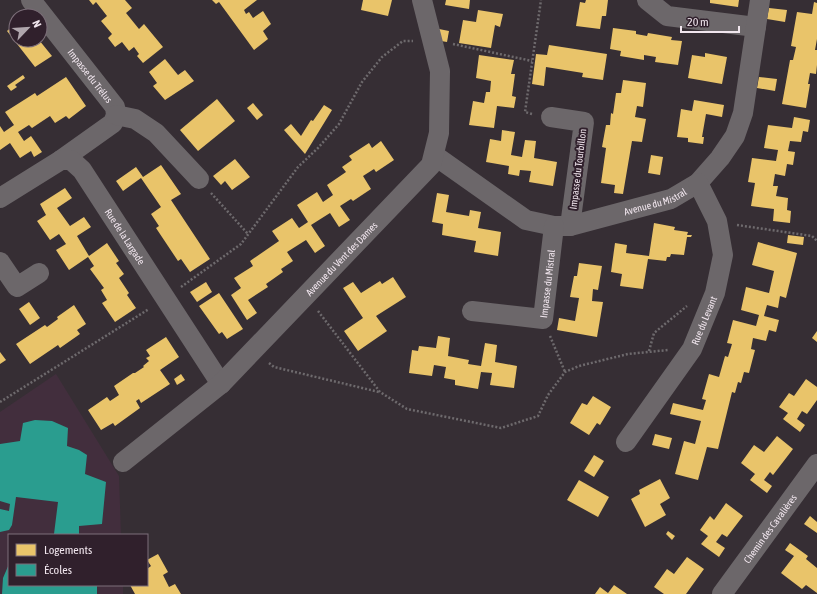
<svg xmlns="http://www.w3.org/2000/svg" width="817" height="594" font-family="'Asap Condensed',sans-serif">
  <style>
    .built { fill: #422e3d }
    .homes { fill: #e9c46a }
    .schools { fill: #2a9d8f }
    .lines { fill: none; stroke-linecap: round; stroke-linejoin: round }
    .path { stroke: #6e6a6d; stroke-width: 2.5; stroke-dasharray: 2 2; stroke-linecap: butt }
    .street { stroke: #6c676a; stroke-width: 20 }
    .labels { text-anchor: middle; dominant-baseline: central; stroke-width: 4; stroke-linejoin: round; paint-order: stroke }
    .street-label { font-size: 10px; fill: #f1e6ee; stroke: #30202c }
  </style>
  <rect width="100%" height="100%" fill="#362e34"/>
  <polygon class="built" points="56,374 119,476 121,535 9,535 9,585 123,585 123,594 0,594 0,412"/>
  <g class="homes">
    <polygon points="89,0 125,0 132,8 126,13 139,29 144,24 163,47 143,63 137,56 139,54 134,47 129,51 122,42 115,47 108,38 112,34 101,21 107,16 96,2 93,5"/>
    <polygon points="212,0 257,0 244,10 246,14 249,12 253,18 263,11 271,24 263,31 268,39 254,50 219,2 216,4"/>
    <polygon points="363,0 392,0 388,16 361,10"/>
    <polygon points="446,0 470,0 469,9 445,5"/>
    <polygon points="586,0 608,0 606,16 602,16 600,29 576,26 580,2 585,3"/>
    <polygon points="710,0 739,0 738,7 710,3"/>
    <polygon points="814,2 817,3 817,39 815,50 817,50 817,65 816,74 810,73 808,84 810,84 806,108 782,104 790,60 793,60 796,47 791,46 797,12 812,14"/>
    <polygon points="769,8 787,10 785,22 767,19"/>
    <polygon points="478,10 503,14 500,27 495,25 491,48 459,43 463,20 476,22"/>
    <polygon points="16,23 16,40 39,40 52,56 35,67 7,31"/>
    <polygon points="613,28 636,31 636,34 647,36 648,33 672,37 671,40 682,41 678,65 655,62 656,57 644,55 644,60 620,56 621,51 610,49"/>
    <polygon points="439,29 449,31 447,42 441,41"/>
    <polygon points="549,45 607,54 603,80 582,77 583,73 546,67 544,86 532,84 536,54 547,55"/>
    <polygon points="705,53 727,57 722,84 688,78 692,55 705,57"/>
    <polygon points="479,55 514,60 511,74 515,74 512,96 516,97 514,108 497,106 494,128 469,125 473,101 484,103 486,92 490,92 491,81 476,78"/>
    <polygon points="165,59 178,75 185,70 194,81 165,100 153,86 157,83 149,72"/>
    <polygon points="23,75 25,78 15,85 17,87 11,91 7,86"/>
    <polygon points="66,77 86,106 69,119 66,116 55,123 50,116 32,128 29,125 18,132 24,141 31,136 42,152 34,157 31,151 20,158 10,143 0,150 0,126 4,132 14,125 5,112 35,93 37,96"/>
    <polygon points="759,77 777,79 775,91 757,88"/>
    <polygon points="623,80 646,83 643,107 637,106 635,117 646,119 642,142 632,141 623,194 614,193 615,185 601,183 606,148 602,147 606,125 610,125 611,113 613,114 616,93 621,93"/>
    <polygon points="217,99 235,121 198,151 180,130"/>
    <polygon points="694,100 724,105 722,117 706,114 702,137 704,137 703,144 688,142 688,138 677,137 681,109 692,111"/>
    <polygon points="253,103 263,115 257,120 247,108"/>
    <polygon points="324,105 332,110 305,154 284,130 291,124 301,136 311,120 313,121"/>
    <polygon points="794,117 810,120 808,132 803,131 801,142 790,141 788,151 795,152 793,165 787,164 785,176 775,174 773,186 778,186 776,196 788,198 787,210 791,211 790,223 773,221 774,209 751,206 755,183 748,182 752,158 776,161 778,150 764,148 768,125 792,128"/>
    <polygon points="502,130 515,132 511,155 522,157 525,140 536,141 534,158 557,162 553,186 529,182 531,171 520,170 519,176 508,174 509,166 486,162 490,139 501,141"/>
    <polygon points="381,141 394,160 376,172 374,169 363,176 371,189 353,201 351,199 340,206 350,220 339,227 330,213 311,225 325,246 315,253 306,240 287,252 293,261 281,269 283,272 266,284 268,287 248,300 257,313 247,320 231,295 241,288 234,278 253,266 250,261 279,241 272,231 292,218 299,228 308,222 297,205 317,192 323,202 333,195 327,185 346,172 342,167 352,160 349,156 369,143 372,148"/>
    <polygon points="651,155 663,157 660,175 648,173"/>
    <polygon points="235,159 250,177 232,190 225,181 221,185 213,176"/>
    <polygon points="161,165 181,194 171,200 210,259 190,272 181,259 178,261 156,228 159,226 151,214 161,207 141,178 123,191 116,181 136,167 143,177"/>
    <polygon points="65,188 72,198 57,208 70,226 84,217 91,227 77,236 89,256 107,243 119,261 116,263 124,274 119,278 129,293 127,295 136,308 115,322 102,303 107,300 101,290 104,288 90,269 94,266 88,257 69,270 56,250 66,244 59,234 50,240 37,221 46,215 40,204"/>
    <polygon points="437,193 449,195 446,212 469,216 470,210 481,212 478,228 501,232 498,256 474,252 476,241 442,235 443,224 432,222"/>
    <polygon points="654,223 675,227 674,230 688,232 687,235 692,235 691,237 687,237 684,255 671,254 670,257 667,257 666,261 648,259 643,289 620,286 622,274 611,272 615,243 627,245 626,253 649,256"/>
    <polygon points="788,235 804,237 803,245 787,243"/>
    <polygon points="758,242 797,253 786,298 780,296 778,308 767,305 764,316 779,320 776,332 769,330 766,341 753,338 751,349 755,350 749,373 744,372 741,383 738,382 735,393 732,392 718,449 707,447 698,480 675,474 684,441 695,444 701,421 670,414 673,403 703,410 706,400 702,399 709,374 719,377 725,356 728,357 732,344 727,343 733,320 756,326 759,315 741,310 746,287 769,293 774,271 752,265"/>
    <polygon points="579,263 602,266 598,290 593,289 592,301 603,302 597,337 557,330 559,318 575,321 579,298 570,297 574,276 577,276"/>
    <polygon points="393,277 406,297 376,316 387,331 358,351 344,331 363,318 343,288 353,282 361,293 380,281 382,284"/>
    <polygon points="206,282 212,292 197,302 190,292"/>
    <polygon points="219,293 243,329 227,339 222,332 219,334 199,306"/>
    <polygon points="29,302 40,318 30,325 19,309"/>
    <polygon points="74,305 86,324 77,330 80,334 60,348 58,345 30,364 16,344 45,325 47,327 58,319 57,317"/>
    <polygon points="817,331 817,342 812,338"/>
    <polygon points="438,336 450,338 448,356 469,360 468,364 481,366 485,343 497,345 495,362 517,366 514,388 490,385 492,373 481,372 478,389 455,385 455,380 444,378 446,367 434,365 432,376 409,373 412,350 418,351 419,346 436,348"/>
    <polygon points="166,337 179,357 160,370 170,384 141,403 139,399 136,401 140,408 115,426 113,423 101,430 88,410 107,397 110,401 119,395 114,386 133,373 135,373 144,367 143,366 149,361 146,358 150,356 146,350"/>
    <polygon points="0,352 6,360 0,364"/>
    <polygon points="181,374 185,380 177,385 174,379"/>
    <polygon points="806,379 817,387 817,400 807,414 802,411 797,419 805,425 800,432 783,419 788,413 779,407 789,393 794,396"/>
    <polygon points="593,396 611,407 600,425 597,423 589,435 570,423 582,403 587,405"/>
    <polygon points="655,434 672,438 669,449 652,445"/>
    <polygon points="777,436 793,449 773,475 770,472 764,480 772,486 767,493 750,480 755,474 741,463 754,445 764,452"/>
    <polygon points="594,455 604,461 594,477 584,471"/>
    <polygon points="660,479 670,498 660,504 666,515 645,527 631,499 640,494 639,490"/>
    <polygon points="579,480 609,497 598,517 567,500"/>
    <polygon points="726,503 743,516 727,537 722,534 716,542 725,548 719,557 701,544 708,536 700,530 710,516 714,520"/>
    <polygon points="810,516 817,522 817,533 804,524"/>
    <polygon points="668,531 675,536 672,540 666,534"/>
    <polygon points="790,543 808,556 806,559 817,568 817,593 806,585 802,589 781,573 794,556 785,550"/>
    <polygon points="158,554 168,572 163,575 169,587 175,584 181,594 135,594 130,585 147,585 147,569 151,566 147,560"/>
    <polygon points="687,557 704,569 686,594 664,594 654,587 667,569 674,574"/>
    <polygon points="614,585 627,594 595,594 600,587 608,593"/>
  </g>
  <g class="schools">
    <polygon points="35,420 52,421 68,428 67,446 79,450 87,455 85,474 106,482 102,524 79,526 79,535 55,535 54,534 58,502 16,497 12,525 9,530 0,532 0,509 9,511 10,504 0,501 0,444 20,441 23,423"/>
    <polygon points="9,564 9,585 97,585 97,594 2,594 3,578"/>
  </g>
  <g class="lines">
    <g class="path">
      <polyline points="453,44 532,61"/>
      <polyline points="532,114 525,112 541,0"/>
      <polyline points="211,193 248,234"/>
      <polyline points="737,225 812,236 817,241"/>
      <polyline points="181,287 241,244 298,167 318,148 339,124 362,82 382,57 403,41 413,41"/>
      <polyline points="318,311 380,392 407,409 501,428 538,416 548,395 565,372 579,366 628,354 668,350"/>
      <polyline points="550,336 565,372"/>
      <polyline points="649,351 654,333 687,306"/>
      <polyline points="269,363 274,367 379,392"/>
      <polyline points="0,402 149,309"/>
    </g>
    <g class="street">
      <path id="s1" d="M 31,0 L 115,107 L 116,115 L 113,123 L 61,160"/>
      <polyline points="647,0 667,16 756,27"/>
      <polyline points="116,115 135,119 156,133 199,179"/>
      <polyline points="551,117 584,122 570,226"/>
      <path id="s2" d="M 434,155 L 526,220 L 554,226 L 570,226 L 671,199 L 698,183 L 720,158 L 735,136 L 743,113 L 760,0"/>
      <path id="s3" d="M 0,198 L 61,160 L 71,160 L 82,170 L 221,384"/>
      <polyline points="0,262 17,287 39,273"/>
      <path id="s4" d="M 472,311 L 543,319 L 554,226"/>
      <path id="s5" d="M 626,442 L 692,349 L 715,293 L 723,255 L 717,221 L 698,183"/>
      <path id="s6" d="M 123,462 L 221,384 L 431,165 L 439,133 L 440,71 L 422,0"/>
      <path id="s7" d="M 722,594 L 817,464"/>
    </g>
  </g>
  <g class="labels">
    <g class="street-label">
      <text stroke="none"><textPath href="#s1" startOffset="96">Impasse du Trélus</textPath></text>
      <text transform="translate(578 169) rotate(-83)">Impasse du Tourbillon</text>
      <text stroke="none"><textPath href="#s2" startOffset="246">Avenue du Mistral</textPath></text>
      <text stroke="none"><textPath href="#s3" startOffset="176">Rue de la Largade</textPath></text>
      <text stroke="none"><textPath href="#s6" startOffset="299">Avenue du Vent des Dames</textPath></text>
      <text stroke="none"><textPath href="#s4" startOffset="107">Impasse du Mistral</textPath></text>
      <text stroke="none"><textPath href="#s5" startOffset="145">Rue du Levant</textPath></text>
      <text stroke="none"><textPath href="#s7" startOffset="81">Chemin des Cavalières</textPath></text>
    </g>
  </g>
  <rect x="8" y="534" width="140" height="52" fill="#30202c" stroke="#7d6f7a"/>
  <rect x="16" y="544" width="20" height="12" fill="#e9c46a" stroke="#7d6f7a"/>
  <text x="44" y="554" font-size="12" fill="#f1e6ee">Logements</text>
  <rect x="16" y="564" width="20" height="12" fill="#2a9d8f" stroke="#7d6f7a"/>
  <text x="44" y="574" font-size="12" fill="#f1e6ee">Écoles</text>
  <g transform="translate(28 28) rotate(65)"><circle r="19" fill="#30202c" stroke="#7d6f7a"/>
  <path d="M0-3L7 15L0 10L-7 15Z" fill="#b0a6ad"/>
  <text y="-6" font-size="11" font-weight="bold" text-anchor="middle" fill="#f1e6ee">N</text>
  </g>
  <path d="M681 26v6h58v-6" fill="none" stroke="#f1e6ee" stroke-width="2"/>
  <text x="687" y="26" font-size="12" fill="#f1e6ee" stroke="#30202c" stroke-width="3" paint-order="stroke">20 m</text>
</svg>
